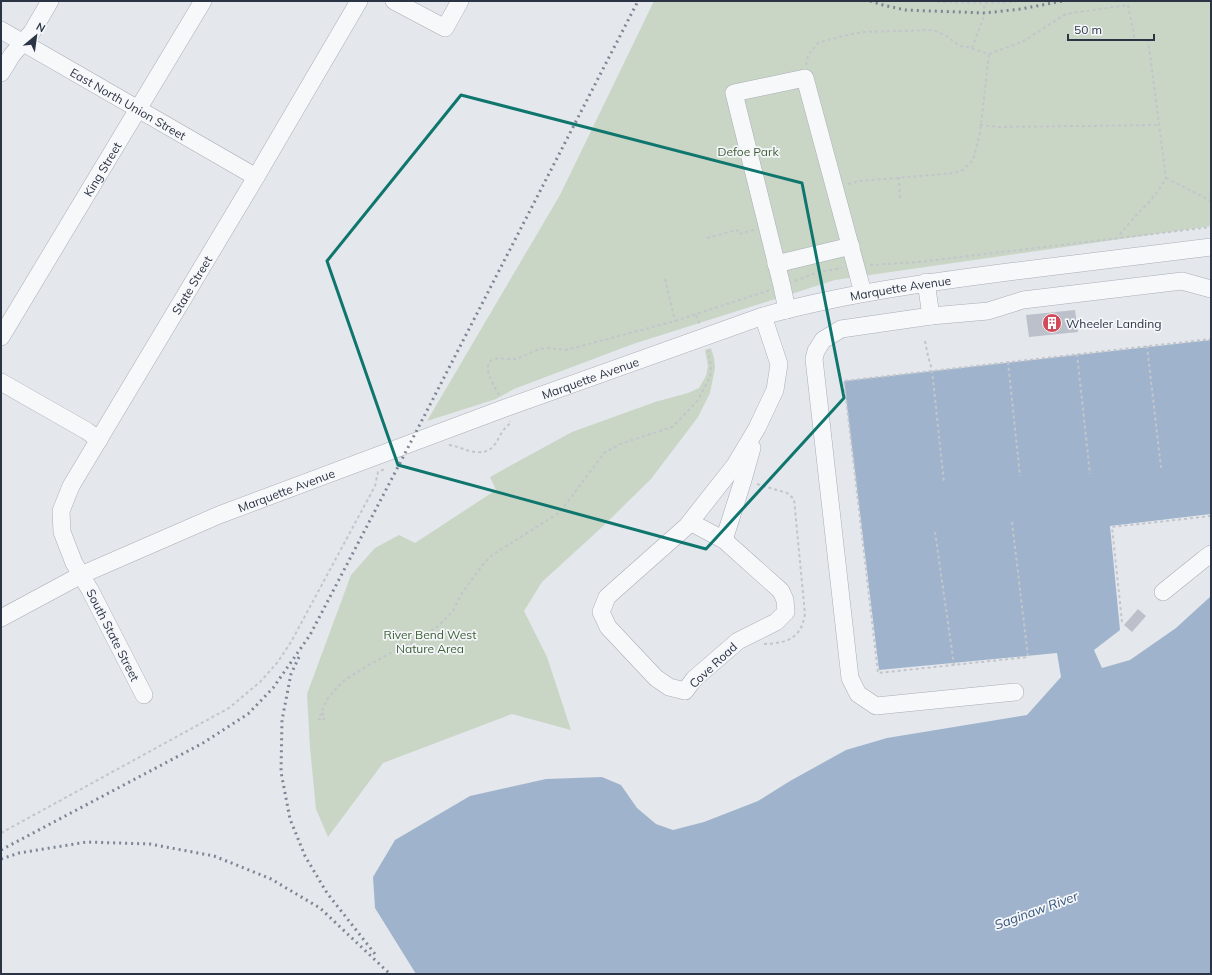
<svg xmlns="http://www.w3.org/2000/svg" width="1212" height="975" font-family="Mulish,sans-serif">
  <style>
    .green { fill: #c9d6c5 }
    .water { fill: #9fb4cc }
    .building { fill: #bbc0ca }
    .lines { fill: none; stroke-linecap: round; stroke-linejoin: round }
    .minor-casing { stroke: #a9aeb7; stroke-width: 18 }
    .path { stroke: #c2c5cb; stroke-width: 2; stroke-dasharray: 3 3; stroke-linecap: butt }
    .minor { stroke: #f7f8fa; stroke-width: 17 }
    .rail { stroke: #7d8696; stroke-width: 3; stroke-dasharray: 2 4; stroke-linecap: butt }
    .marked { fill: none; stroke: #0f766e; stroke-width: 3; stroke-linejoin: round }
    .labels { text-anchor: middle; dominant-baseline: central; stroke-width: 3.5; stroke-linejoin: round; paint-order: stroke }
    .street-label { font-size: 12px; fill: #2b3445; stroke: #f4f6f9 }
    .park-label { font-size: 12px; fill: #3f6138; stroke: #f4f6f9 }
    .poi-label { font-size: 12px; fill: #2b3445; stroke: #f4f6f9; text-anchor: start }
    .water-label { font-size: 13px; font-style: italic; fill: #34527a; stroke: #f4f6f9 }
  </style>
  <rect width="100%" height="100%" fill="#e4e7ec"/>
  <g class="green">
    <polygon points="654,1 1211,1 1211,226 835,280 633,344 514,389 496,399 427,421 560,195"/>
    <polygon points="711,348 714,358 715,368 710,393 698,417 651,479 601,528 542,582 524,611 547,657 571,730 512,714 383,763 328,837 316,809 310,748 307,694 351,575 375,548 399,535 415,543 496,490 490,477 572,432 655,402 688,393 699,388 706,376 708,366 705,350"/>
  </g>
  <polygon class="water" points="1211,340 1211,514 1110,526 1120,630 1094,650 1102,668 1130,660 1176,628 1211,596 1211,974 416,974 375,908 373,877 395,840 470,796 546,779 602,777 621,785 637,808 656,824 673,830 704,822 758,801 790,781 846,750 887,738 1027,715 1061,677 1057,653 879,670 844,381"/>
  <g class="building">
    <polygon points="1075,310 1078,332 1029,337 1026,315"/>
    <polygon points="1138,609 1146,616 1132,632 1124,625"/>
  </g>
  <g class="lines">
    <defs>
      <g id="minor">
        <polyline points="394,1 445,28 460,1"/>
        <path id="s1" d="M 1,30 L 256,177"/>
        <polyline points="1,73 12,55 32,32 50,1"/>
        <polyline points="776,264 851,246"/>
        <polyline points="926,282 931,316"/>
        <polyline points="787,310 782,286 734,93 805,78 863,293"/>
        <path id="s2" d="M 1,337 L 203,1"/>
        <polyline points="1,382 87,431 99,440"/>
        <polyline points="690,522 724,540 781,591 785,600 786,612 776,622 738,641 694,679 685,691 669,687 656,678 608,627 601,612 607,597 687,526 735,465 757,428 775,390 779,364 763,316"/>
        <polyline points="724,540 743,480 752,448"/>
        <polyline points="1163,592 1204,559 1211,554"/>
        <path id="s3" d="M 1,618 L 81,575 L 219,515 L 505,408 L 763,316 C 846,293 931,282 1016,271 C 1081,263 1146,255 1211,247"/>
        <polyline points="1015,692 876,706 858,694 850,678 814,359 816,351 823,340 841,329 931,316 988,311 1023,300 1182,281 1211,289"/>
        <path id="s4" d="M 144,695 L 90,590 L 74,563 L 62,532 L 61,511 L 71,486 L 256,177 L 359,1"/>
      </g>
    </defs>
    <use href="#minor" class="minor-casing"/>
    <g class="path">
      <polyline points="938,1 938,2 984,3 1016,2"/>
      <polyline points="972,48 985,13 984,4"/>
      <path d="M 806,65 L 808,55 L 818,43 L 842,36 L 864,32 L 933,30 L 945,35 L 960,46 L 968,47 L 989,54 L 1024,41 L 1064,15 L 1072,13 L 1128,5 L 1135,40 L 1148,40 L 1166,178 C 1154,201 1133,216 1118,237"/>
      <polyline points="980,125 999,127 1159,125"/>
      <polyline points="899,177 900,201"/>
      <polyline points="1166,178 1211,201"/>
      <polyline points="848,184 860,181 954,173 963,170 973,160 980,133 989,54"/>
      <polyline points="707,238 737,230 739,234 754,230"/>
      <polyline points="870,265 919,262 1211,227"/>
      <polyline points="665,279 675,321"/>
      <polyline points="795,281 818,272 842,268"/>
      <polyline points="696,315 700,325"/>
      <polyline points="925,341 928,356 932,370 944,483"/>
      <polyline points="1147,346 1161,468"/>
      <polyline points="1077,354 1090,474"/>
      <polyline points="1008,362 1020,476"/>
      <path d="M 499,395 C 495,387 487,375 488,366 C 490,354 507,360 515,359 C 524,357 532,351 541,349 C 549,347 557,349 566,350 L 675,321 L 770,290"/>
      <path d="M 449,445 C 459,446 467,452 477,452 C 499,454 496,432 511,423 L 510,421"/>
      <path d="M 757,484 L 787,493 L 794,499 L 805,614 C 801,639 787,643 764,644"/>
      <polyline points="1012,522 1028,657 878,673 844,381 1211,339"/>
      <polyline points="935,532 954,665"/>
      <polyline points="1122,622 1112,527 1211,516"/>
      <polyline points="322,713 325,716 324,719 321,721 318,718 322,713 323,707 328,698 342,682 362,669 401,647 420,639 438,626 453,611 462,593 481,567 491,556 560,512 604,453 620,444 672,427 686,413 698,400 710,377 711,366 708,350"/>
      <polyline points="1,833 229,708 260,682 277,663 291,642 375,486 378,472 385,469"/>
    </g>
    <use href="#minor" class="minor"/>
    <g class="rail">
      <polyline points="870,1 883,5 905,10 985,13 1021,9 1063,1"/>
      <polyline points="299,657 291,674 282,720 281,772 290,819 305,856 327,893 375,954"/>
      <polyline points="1,850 203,743 248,714 273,688 310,635 400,463 638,1"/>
      <polyline points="1,859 19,853 87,842 150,844 214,856 271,879 320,908 390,974"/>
    </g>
  </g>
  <path class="marked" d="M 461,95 L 802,183 L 844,398 L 706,549 L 398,465 L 327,261 Z"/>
  <defs>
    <symbol id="building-disc" viewBox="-11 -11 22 22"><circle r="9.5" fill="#d1495b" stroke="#f4f6f9"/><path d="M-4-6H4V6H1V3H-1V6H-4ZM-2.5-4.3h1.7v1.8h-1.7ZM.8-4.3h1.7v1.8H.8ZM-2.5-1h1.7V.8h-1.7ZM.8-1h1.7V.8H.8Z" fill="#fff"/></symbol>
  </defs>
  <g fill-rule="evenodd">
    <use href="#building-disc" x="1041" y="312" width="22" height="22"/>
  </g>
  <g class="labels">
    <g class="street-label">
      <text stroke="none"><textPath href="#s1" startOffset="147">East North Union Street</textPath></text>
      <text stroke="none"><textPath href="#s2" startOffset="196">King Street</textPath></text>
      <text stroke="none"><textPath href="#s4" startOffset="465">State Street</textPath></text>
      <text stroke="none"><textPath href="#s3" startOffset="961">Marquette Avenue</textPath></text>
      <text stroke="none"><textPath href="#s3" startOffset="637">Marquette Avenue</textPath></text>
      <text stroke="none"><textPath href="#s3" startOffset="313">Marquette Avenue</textPath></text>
      <text transform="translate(113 635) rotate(63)">South State Street</text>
      <text transform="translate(713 665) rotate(-43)">Cove Road</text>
    </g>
    <g class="park-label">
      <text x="748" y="151">Defoe Park</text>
      <text x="430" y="634">River Bend West<tspan x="430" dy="14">Nature Area</tspan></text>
    </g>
    <g class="poi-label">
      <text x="1066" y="323">Wheeler Landing</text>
    </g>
    <g class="water-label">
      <text transform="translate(1036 910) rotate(-20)">Saginaw River</text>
    </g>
  </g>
  <rect width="1212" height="975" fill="none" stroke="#2b3445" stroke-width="4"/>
  <g transform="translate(36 36) rotate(29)" stroke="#f4f6f9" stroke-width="3" paint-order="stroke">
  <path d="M0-3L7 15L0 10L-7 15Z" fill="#2b3445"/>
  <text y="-6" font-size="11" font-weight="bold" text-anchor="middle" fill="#2b3445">N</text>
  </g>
  <path d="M1068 34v6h86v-6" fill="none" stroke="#2b3445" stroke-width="2"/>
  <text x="1074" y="34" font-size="12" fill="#2b3445" stroke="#f4f6f9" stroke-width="3" paint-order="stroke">50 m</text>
</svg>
